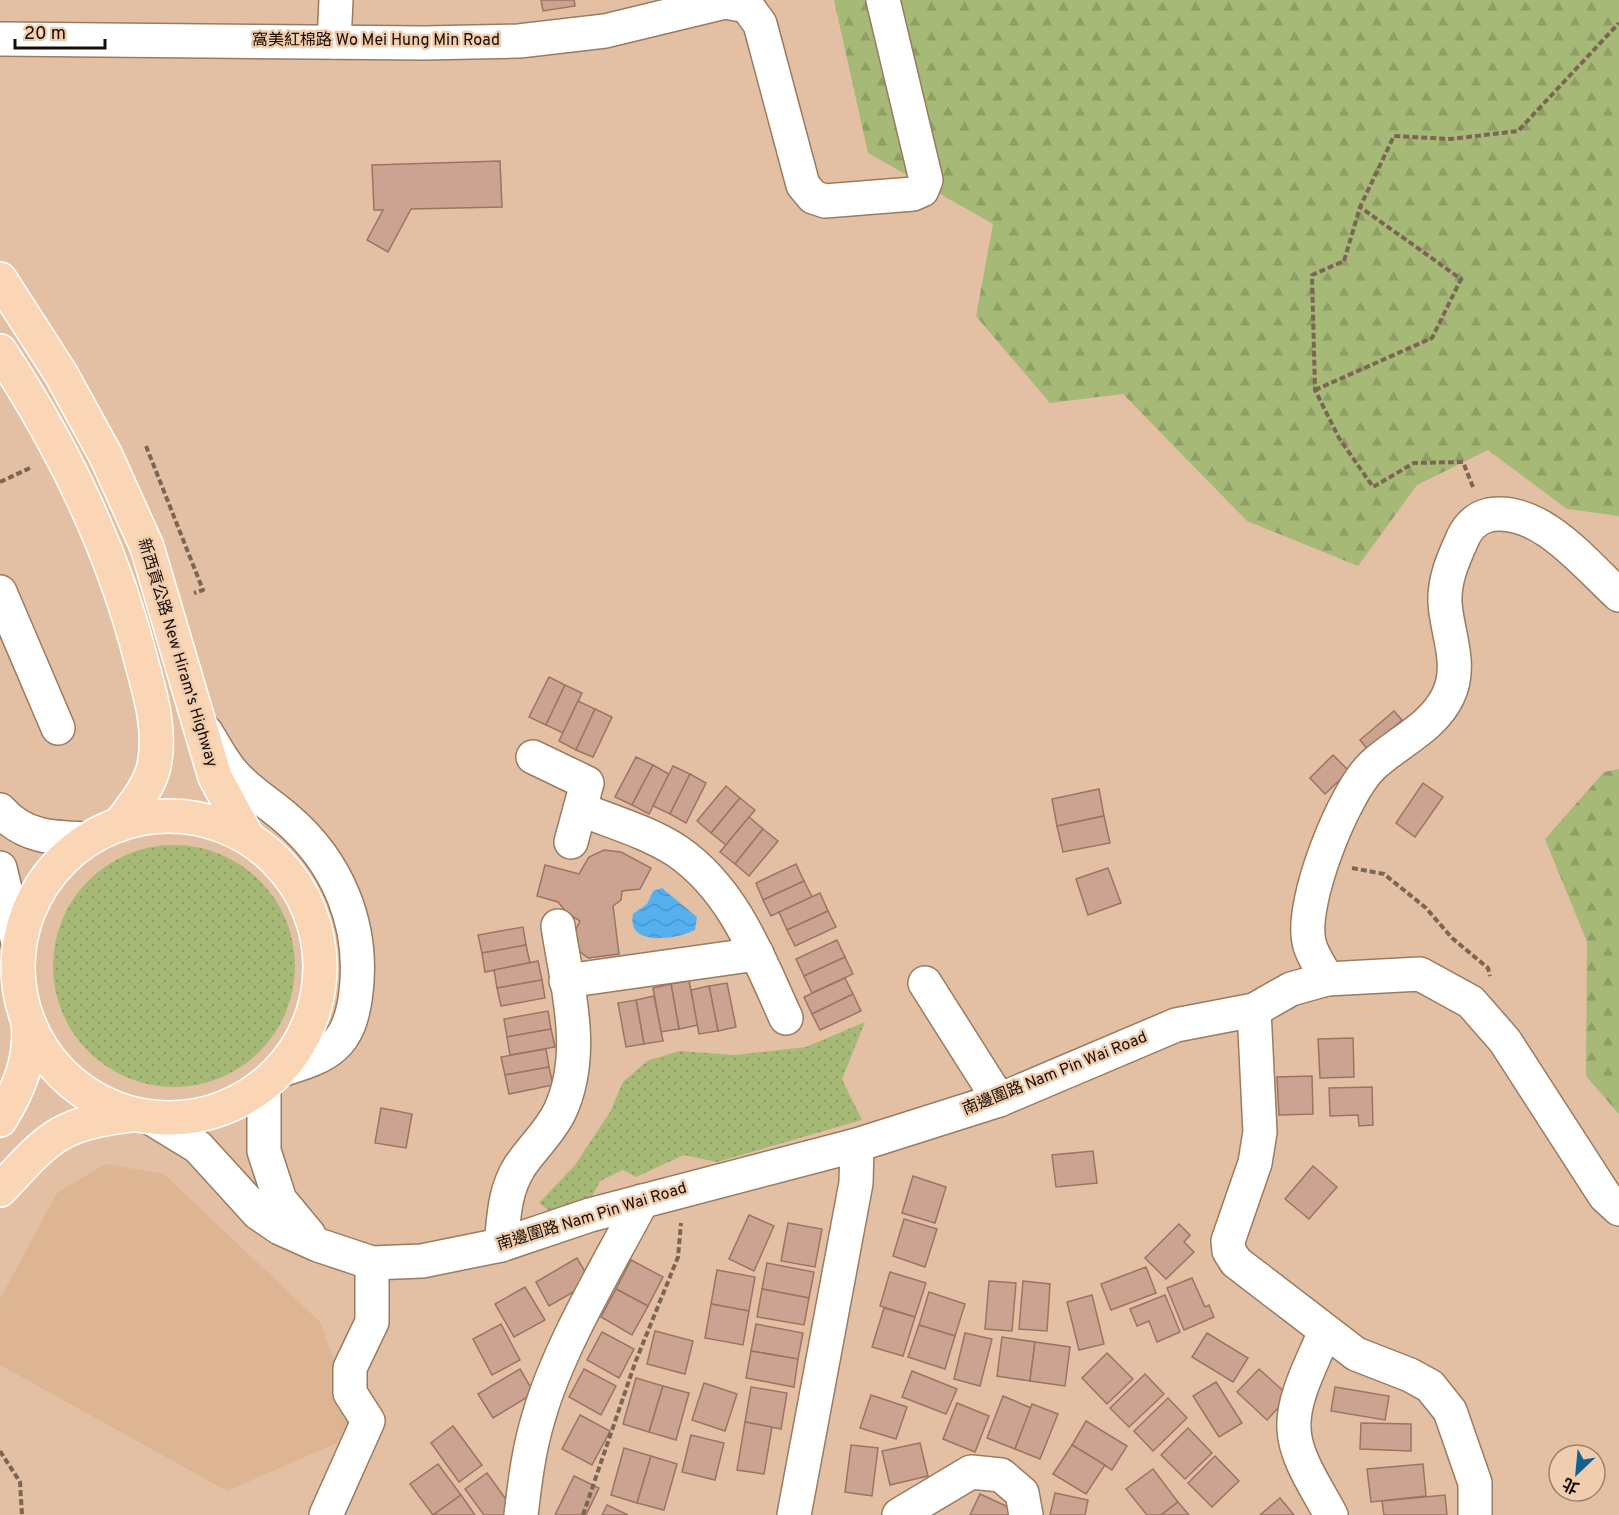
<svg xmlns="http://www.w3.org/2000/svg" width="1619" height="1515" font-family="Overpass,'Noto Sans TC',sans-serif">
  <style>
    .built { fill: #deb593 }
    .grass { fill: url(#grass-dots) }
    .forest { fill: url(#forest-firs) }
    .water { fill: url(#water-waves) }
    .building { fill: #cca291; stroke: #9c7364; stroke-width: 1.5 }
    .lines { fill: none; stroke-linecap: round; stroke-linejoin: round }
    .minor-casing { stroke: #9b7b60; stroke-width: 36 }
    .major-casing { stroke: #fff; stroke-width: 36 }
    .path { stroke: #7c6552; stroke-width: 4; stroke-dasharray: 6 3; stroke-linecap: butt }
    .minor { stroke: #fff; stroke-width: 33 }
    .major { stroke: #fad6b6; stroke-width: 33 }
    .labels { text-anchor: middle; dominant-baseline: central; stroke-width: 5; stroke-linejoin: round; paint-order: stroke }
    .street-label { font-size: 16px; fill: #180c03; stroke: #f0cdaf }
  </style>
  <defs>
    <pattern id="grass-dots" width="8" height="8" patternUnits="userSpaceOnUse" patternTransform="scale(1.5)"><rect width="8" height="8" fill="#a6b977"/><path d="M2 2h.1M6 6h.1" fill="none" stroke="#8e9e65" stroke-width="1.8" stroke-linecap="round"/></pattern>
    <pattern id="forest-firs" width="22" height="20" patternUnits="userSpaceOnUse" patternTransform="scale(1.5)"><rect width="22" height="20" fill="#a6b977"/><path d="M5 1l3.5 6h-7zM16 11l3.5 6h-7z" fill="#8e9e65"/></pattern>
    <pattern id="water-waves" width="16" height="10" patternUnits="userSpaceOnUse" patternTransform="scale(1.5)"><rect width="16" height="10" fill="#56b0f0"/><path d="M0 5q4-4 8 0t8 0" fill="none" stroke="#4a96cc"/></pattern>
  </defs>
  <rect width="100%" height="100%" fill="#e3c0a3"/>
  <polygon class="built" points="105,1164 164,1174 320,1322 360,1433 227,1491 0,1365 0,1299 57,1193"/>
  <g class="grass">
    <circle cx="174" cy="966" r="121"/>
    <polygon points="865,1022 842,1079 862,1120 717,1162 684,1155 636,1177 623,1170 600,1181 589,1202 551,1212 539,1203 575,1165 610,1112 623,1082 647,1061 679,1051 734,1055 806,1047"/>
  </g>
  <g class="forest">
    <polygon points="834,0 1619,0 1619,516 1567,509 1488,450 1417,485 1358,566 1247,521 1123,394 1050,403 976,316 993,224 868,153"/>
    <polygon points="1619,769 1619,1114 1586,1076 1587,942 1545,839 1604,772"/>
  </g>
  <path class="water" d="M 662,888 L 697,917 L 695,930 C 678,939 626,948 633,914 L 647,904 L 653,891 Z"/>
  <g class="building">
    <polygon points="541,0 574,0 575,6 543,11"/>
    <polygon points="500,161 502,207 411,209 388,252 367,240 383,210 374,210 372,165"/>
    <polygon points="549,677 565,685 546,725 529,717"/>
    <polygon points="565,685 582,693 563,733 546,725"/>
    <polygon points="578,701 595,709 576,750 559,741"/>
    <polygon points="595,709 612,717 593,757 576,750"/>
    <polygon points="1394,711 1402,720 1368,750 1360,740"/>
    <polygon points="1333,755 1349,771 1325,794 1310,778"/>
    <polygon points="636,757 653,765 632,805 615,797"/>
    <polygon points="653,765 669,774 649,814 632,805"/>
    <polygon points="673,766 690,774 670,814 653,806"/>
    <polygon points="690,774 706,783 686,823 670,814"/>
    <polygon points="1423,783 1443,797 1415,837 1396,823"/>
    <polygon points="726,786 740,798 711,833 697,821"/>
    <polygon points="1099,789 1104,816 1057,826 1052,799"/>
    <polygon points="740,798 755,810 726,845 711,833"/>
    <polygon points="1104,816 1110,843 1063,852 1057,826"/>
    <polygon points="749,817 763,829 735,864 720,852"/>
    <polygon points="763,829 778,841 749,876 735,864"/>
    <polygon points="604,850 621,852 651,868 640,889 622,891 621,900 613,906 619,954 588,958 578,950 575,931 580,921 567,913 558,902 537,896 545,865 579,874 589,857"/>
    <polygon points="796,864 804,881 763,900 756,883"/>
    <polygon points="1108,868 1121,903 1088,915 1076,879"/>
    <polygon points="804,881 812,897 771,916 763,900"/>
    <polygon points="820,893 828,911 787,930 779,912"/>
    <polygon points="828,911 836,927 795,946 787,930"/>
    <polygon points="523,927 526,945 482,953 478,935"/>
    <polygon points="837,940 845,957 804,976 796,959"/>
    <polygon points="526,945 530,963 485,972 482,953"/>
    <polygon points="845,957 853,974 812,993 804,976"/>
    <polygon points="538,961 542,980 497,988 494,970"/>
    <polygon points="845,978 853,994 812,1014 804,997"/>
    <polygon points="542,980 545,998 501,1006 497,988"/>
    <polygon points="689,981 698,1025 679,1029 671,984"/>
    <polygon points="727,983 736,1027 718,1031 709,986"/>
    <polygon points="671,984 679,1029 661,1032 653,988"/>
    <polygon points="709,986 718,1031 699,1034 691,990"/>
    <polygon points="853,994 861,1011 820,1030 812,1014"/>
    <polygon points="654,996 663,1041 644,1044 636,1000"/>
    <polygon points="636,1000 644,1044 626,1047 618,1003"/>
    <polygon points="548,1011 551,1029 507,1037 504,1019"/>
    <polygon points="551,1029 555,1047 510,1055 507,1037"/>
    <polygon points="1353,1038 1354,1077 1320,1078 1318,1039"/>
    <polygon points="546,1049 549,1067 505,1075 501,1057"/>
    <polygon points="549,1067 553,1085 509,1094 505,1075"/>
    <polygon points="1312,1076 1313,1114 1279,1115 1277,1077"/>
    <polygon points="1372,1087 1373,1125 1359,1126 1358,1115 1330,1116 1329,1088"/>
    <polygon points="381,1108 412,1114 406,1148 375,1143"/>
    <polygon points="1093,1151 1097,1183 1056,1187 1052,1155"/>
    <polygon points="1313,1166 1337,1187 1309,1219 1285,1199"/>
    <polygon points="913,1176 946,1187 935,1223 902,1213"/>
    <polygon points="749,1215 774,1226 754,1271 729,1259"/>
    <polygon points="904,1219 937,1229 925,1267 893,1256"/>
    <polygon points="788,1223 822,1229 815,1267 781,1261"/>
    <polygon points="1179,1224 1190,1235 1184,1242 1194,1252 1166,1279 1145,1258"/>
    <polygon points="577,1258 591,1282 549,1306 536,1282"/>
    <polygon points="631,1260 663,1277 648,1306 616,1289"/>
    <polygon points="767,1263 814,1272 809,1298 762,1289"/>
    <polygon points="1146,1267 1156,1293 1111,1310 1101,1284"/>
    <polygon points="717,1270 755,1277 749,1311 711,1304"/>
    <polygon points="890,1272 926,1283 915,1317 880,1306"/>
    <polygon points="1192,1278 1205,1307 1209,1305 1214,1317 1184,1330 1167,1288"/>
    <polygon points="989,1281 1016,1283 1012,1331 985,1329"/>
    <polygon points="1023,1281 1050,1284 1047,1331 1019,1329"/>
    <polygon points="525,1287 545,1320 514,1337 495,1304"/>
    <polygon points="616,1289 648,1306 632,1335 601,1317"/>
    <polygon points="762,1289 809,1298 804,1325 757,1317"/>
    <polygon points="929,1292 965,1304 955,1336 919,1325"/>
    <polygon points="1092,1295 1104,1344 1079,1350 1067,1302"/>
    <polygon points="1165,1295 1180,1332 1157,1342 1149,1321 1137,1326 1130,1309"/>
    <polygon points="711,1304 749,1311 743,1345 705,1338"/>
    <polygon points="884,1308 915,1317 903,1356 872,1347"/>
    <polygon points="501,1324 520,1360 492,1375 473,1339"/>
    <polygon points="756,1324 803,1333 798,1359 751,1351"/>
    <polygon points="919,1325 955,1336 945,1369 908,1357"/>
    <polygon points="655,1331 693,1341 685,1374 647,1364"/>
    <polygon points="602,1332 634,1349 619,1378 587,1360"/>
    <polygon points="965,1333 992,1339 980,1386 954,1379"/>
    <polygon points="1207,1333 1248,1358 1233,1382 1192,1357"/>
    <polygon points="1002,1337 1035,1342 1030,1381 997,1376"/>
    <polygon points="1035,1342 1070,1347 1065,1386 1030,1381"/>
    <polygon points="751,1351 798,1359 794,1387 746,1378"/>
    <polygon points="1107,1353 1133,1379 1107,1404 1082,1378"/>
    <polygon points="520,1369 534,1393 493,1418 478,1394"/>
    <polygon points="584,1369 616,1386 601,1415 569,1397"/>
    <polygon points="1259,1369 1289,1396 1267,1420 1237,1392"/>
    <polygon points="912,1371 957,1389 946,1414 902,1397"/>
    <polygon points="1145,1374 1164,1394 1129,1427 1110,1408"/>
    <polygon points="636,1378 663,1386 649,1432 623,1424"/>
    <polygon points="1216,1382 1242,1423 1219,1437 1193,1396"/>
    <polygon points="704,1383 737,1394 725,1431 692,1420"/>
    <polygon points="663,1386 689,1393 676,1440 649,1432"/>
    <polygon points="751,1387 787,1393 781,1429 745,1422"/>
    <polygon points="1335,1387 1389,1396 1385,1420 1331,1411"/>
    <polygon points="871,1395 907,1407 896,1439 860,1428"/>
    <polygon points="1003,1396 1031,1408 1015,1449 987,1438"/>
    <polygon points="1168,1398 1187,1418 1153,1451 1134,1431"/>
    <polygon points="957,1403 989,1416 975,1452 943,1439"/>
    <polygon points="1032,1404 1058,1414 1040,1459 1015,1449"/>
    <polygon points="580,1415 610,1431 592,1465 562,1449"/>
    <polygon points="1086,1421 1127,1446 1112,1470 1072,1445"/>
    <polygon points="745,1422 772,1427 764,1474 737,1470"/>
    <polygon points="1361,1423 1411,1424 1411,1451 1360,1449"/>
    <polygon points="453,1426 482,1465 459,1482 431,1443"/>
    <polygon points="1188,1428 1212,1453 1185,1479 1161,1455"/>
    <polygon points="691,1435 724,1443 715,1480 682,1472"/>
    <polygon points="920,1443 928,1476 890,1485 882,1451"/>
    <polygon points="851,1445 878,1448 872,1496 845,1492"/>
    <polygon points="1072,1445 1105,1465 1086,1494 1053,1474"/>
    <polygon points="624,1448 651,1456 637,1503 611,1495"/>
    <polygon points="651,1456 677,1464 664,1510 637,1503"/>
    <polygon points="1215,1456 1239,1481 1212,1507 1188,1483"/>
    <polygon points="438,1464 461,1495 433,1515 410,1484"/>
    <polygon points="1423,1464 1426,1496 1371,1502 1367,1469"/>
    <polygon points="1153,1469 1178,1502 1161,1515 1147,1515 1126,1489"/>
    <polygon points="487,1473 515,1512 511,1515 484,1515 465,1489"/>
    <polygon points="574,1476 599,1488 586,1515 555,1515"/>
    <polygon points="1055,1493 1088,1500 1085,1515 1050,1515"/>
    <polygon points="980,1494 1023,1514 1023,1515 970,1515"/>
    <polygon points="461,1495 475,1515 433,1515"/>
    <polygon points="1445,1495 1447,1515 1384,1515 1382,1501"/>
    <polygon points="1280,1498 1294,1515 1260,1515"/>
    <polygon points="1178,1502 1189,1515 1161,1515"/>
    <polygon points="607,1505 628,1515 602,1515"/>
  </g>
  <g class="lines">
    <defs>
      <g id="minor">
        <polyline points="0,39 424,43 519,41 605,31 725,2 747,6 760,24 803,185 813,197 825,201 913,194 922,190 926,180 883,0"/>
        <polyline points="334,42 336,0"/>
        <polyline points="0,592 58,728"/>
        <path d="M 206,732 C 214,745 221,759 231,771 C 246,790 268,802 286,818 C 338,862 364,925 356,992 C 350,1047 328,1056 281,1070"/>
        <polyline points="533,757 587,783 571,842"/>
        <path d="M 580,809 C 612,822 648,832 677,851 C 734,890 758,957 786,1018"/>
        <path d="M 0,810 C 24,838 54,838 88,839"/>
        <polyline points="0,868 19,947"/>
        <path d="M 1327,979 C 1321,967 1311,954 1309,942 C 1300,903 1343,794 1372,766 C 1396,743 1433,728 1448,696 C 1463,665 1447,634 1445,603 C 1444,581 1452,562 1461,542 C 1466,529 1475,518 1489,515 C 1540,506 1585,564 1619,595"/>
        <polyline points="566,981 757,954"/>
        <polyline points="925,983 999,1100"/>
        <polyline points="1254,1010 1260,1132 1255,1163 1228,1241 1229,1251 1236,1262 1356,1354 1410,1375 1430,1386 1450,1411 1475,1483 1475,1515"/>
        <polyline points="264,1085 264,1151 280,1200 309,1235"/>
        <polyline points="149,1117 198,1147 258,1213 280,1228 318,1245 372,1263 422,1261 501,1245 590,1215 857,1145 999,1100 1176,1025 1254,1010 1291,989 1327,979 1420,974 1471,1002 1505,1041 1605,1196 1619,1209"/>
        <path d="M 501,1245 C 504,1217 504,1191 520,1166 C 533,1147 550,1132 560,1111 C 587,1053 567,986 558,926"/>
        <path d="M 1325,1331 C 1314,1360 1292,1397 1294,1429 C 1295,1458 1318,1490 1331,1515"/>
        <polyline points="326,1515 368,1421 350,1393 350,1368 372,1322 372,1263"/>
        <path d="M 521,1515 C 525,1481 529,1448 539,1416 C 559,1346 608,1266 642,1201"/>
        <polyline points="794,1515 856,1183 857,1145"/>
        <polyline points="899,1515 971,1472 1001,1475 1022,1493 1026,1515"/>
      </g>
      <g id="major">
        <polyline points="0,279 61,374 106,456 147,547 215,777 248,838"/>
        <path d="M 0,351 C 64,448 114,551 142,664 C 151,696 161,732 154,766 C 149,788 132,807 119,825"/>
        <circle cx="169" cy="967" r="151"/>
        <path d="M 0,1120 C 19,1089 32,1059 28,1022"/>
        <path d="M 0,1190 C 50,1137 57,1124 132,1115"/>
      </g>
    </defs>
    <use href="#minor" class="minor-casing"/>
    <use href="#major" class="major-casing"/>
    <g class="path">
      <polyline points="1315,390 1432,338 1461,279 1360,207"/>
      <polyline points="146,446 203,590 194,593"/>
      <polyline points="0,482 30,468"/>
      <polyline points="1473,487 1463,462 1414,463 1373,487 1339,438 1315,390 1312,275 1344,261 1360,207 1394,136 1451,139 1518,131 1619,23"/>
      <polyline points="1352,868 1384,874 1426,908 1452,938 1488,968 1490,976"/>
      <polyline points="0,1451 20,1482 22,1515"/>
      <polyline points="583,1515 635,1363 678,1257 681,1223"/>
    </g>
    <use href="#minor" class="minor"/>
    <use href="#major" class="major"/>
  </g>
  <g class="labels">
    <g class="street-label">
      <text x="376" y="41">窩美紅棉路 Wo Mei Hung Min Road</text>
      <text transform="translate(177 653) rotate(73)">新西貢公路 New Hiram's Highway</text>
      <text transform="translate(1055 1074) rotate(-22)">南邊圍路 Nam Pin Wai Road</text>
      <text transform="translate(592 1217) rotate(-17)">南邊圍路 Nam Pin Wai Road</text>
    </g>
  </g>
  <g transform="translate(1577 1473) rotate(206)"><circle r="28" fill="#f0cdaf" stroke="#9a806a" stroke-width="1.5"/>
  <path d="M0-4.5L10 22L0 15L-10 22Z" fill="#0e6394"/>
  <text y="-9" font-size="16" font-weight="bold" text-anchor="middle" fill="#180c03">北</text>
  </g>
  <path d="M15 39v9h90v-9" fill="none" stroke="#180c03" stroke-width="3"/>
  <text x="24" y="39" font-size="18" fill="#180c03" stroke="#f0cdaf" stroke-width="4.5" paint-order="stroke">20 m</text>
</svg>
